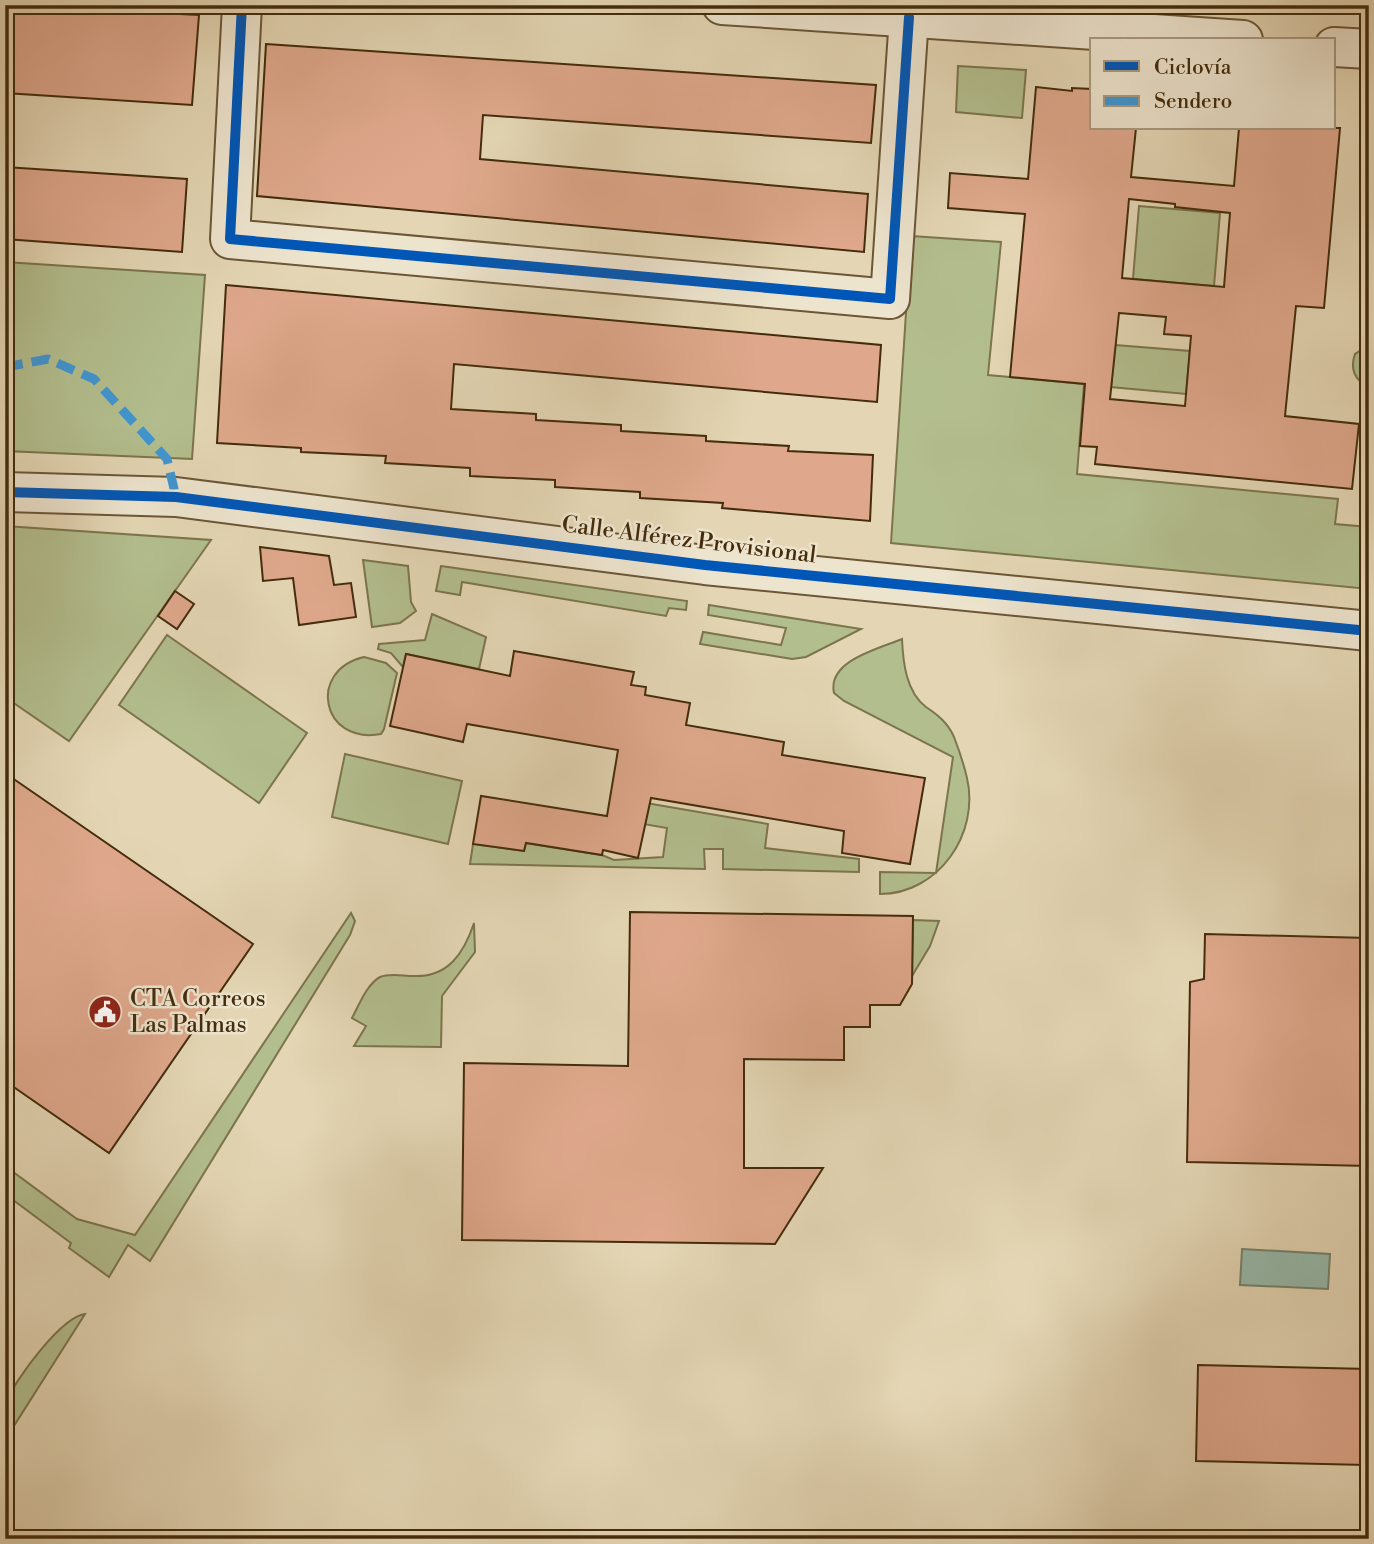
<svg xmlns="http://www.w3.org/2000/svg" width="1374" height="1544" font-family="'Libre Bodoni',serif">
  <style>
    .green { fill: #b3be8e; stroke: #7c754d; stroke-width: 2 }
    .water { fill: #96b9aa; stroke: #75816b; stroke-width: 2 }
    .building { fill: #dfa88c; stroke: #442c0c; stroke-width: 2; fill-rule: evenodd }
    .lines { fill: none; stroke-linecap: round; stroke-linejoin: round }
    .minor-casing { stroke: #6c5636; stroke-width: 42 }
    .minor { stroke: #ede4ce; stroke-width: 38 }
    .quiet { stroke: #4096d2; stroke-width: 9; stroke-dasharray: 18 9; stroke-linecap: butt }
    .cycleway-casing { stroke: #ede4ce; stroke-width: 15 }
    .cycleway { stroke: #0057b8; stroke-width: 10 }
    .labels { text-anchor: middle; dominant-baseline: central; stroke-width: 5; stroke-linejoin: round; paint-order: stroke }
    .street-label { font-size: 23px; fill: #442c0c; stroke: #ede4ce }
    .poi-label { font-size: 23px; fill: #442c0c; stroke: #ede4ce; text-anchor: start }
  </style>
  <rect width="100%" height="100%" fill="#e4d6b4"/>
  <filter id="stains"><feTurbulence type="fractalNoise" baseFrequency=".00286" numOctaves="4"/><feColorMatrix values="0 0 0 0 .2 0 0 0 0 .09 0 0 0 0 .02 0 0 0 .5 -.17"/></filter>
  <radialGradient id="worn" r=".72"><stop offset=".6" stop-color="#630" stop-opacity="0"/><stop offset="1" stop-color="#630" stop-opacity=".3"/></radialGradient>
  <g class="green">
    <polygon points="958,66 1026,70 1022,118 956,112"/>
    <polygon points="1139,206 1220,213 1214,286 1133,279"/>
    <polygon points="911,236 1001,242 988,375 1084,384 1077,474 1338,499 1335,524 1369,527 1369,589 891,543"/>
    <polygon points="5,262 205,275 192,459 5,451"/>
    <polygon points="1115,345 1190,351 1186,394 1111,387"/>
    <path d="M 1369,345 L 1369,386 C 1354,381 1350,368 1355,354 Z"/>
    <polygon points="5,526 211,540 69,741 5,697"/>
    <polygon points="363,560 408,566 411,602 416,611 400,623 372,627"/>
    <polygon points="441,566 687,601 686,610 669,608 666,616 462,582 460,595 436,591"/>
    <polygon points="709,605 861,629 806,657 792,659 700,644 703,632 781,645 786,628 708,615"/>
    <polygon points="432,614 486,637 479,669 406,654 403,667 391,653 378,649 379,644 425,640"/>
    <polygon points="167,635 307,733 259,803 119,705"/>
    <path d="M 902,639 C 903,662 906,692 926,707 C 938,715 948,723 954,737 C 959,750 964,765 967,778 C 980,834 938,894 880,894 L 880,872 L 936,873 L 953,757 L 844,701 L 834,693 C 827,661 878,649 902,639 Z"/>
    <path d="M 364,657 L 386,663 L 397,673 L 384,729 L 381,734 C 321,745 307,670 364,657 Z"/>
    <polygon points="345,754 462,781 448,844 332,817"/>
    <polygon points="623,799 768,824 765,848 859,859 859,872 723,869 723,849 704,849 705,869 470,864 473,844 524,851 526,843 602,855 614,860 663,857 667,828 620,820"/>
    <polygon points="351,913 355,921 350,935 150,1261 128,1245 109,1277 69,1248 71,1243 5,1194 5,1166 77,1219 135,1235"/>
    <polygon points="913,920 939,921 930,946 912,976"/>
    <path d="M 474,923 L 475,952 L 442,996 L 441,1047 L 354,1046 L 366,1026 L 352,1018 C 359,1005 367,984 380,977 C 390,973 403,976 413,976 C 448,978 464,953 474,923 Z"/>
    <path d="M 85,1314 L 5,1440 C 5,1429 2,1412 6,1402 C 15,1380 61,1317 85,1314 Z"/>
  </g>
  <polygon class="water" points="1242,1249 1330,1254 1328,1289 1240,1285"/>
  <g class="building">
    <polygon points="5,5 199,15 192,105 5,93"/>
    <polygon points="266,44 876,85 871,143 483,115 480,159 868,194 864,252 257,196"/>
    <path d="M 1036,87 L 1072,91 L 1072,88 L 1092,89 L 1092,128 L 1136,128 L 1131,177 L 1234,186 L 1239,128 L 1340,128 L 1324,308 L 1296,306 L 1285,416 L 1359,424 L 1352,489 L 1095,464 L 1097,447 L 1080,446 L 1085,384 L 1010,377 L 1025,214 L 948,208 L 950,173 L 1028,179 ZM 1129,199 L 1175,204 L 1175,207 L 1230,213 L 1224,287 L 1122,278 ZM 1119,313 L 1166,317 L 1164,334 L 1191,336 L 1185,406 L 1110,399 Z"/>
    <polygon points="5,167 187,179 182,252 5,239"/>
    <polygon points="226,285 881,345 877,402 454,364 451,409 536,414 536,420 621,425 621,431 706,436 706,441 789,446 788,451 873,455 870,521 722,508 723,503 640,498 640,492 555,487 555,480 470,476 470,468 385,463 386,456 301,452 301,448 217,443"/>
    <polygon points="260,547 329,556 334,585 351,583 356,617 299,625 293,578 263,581"/>
    <polygon points="175,591 194,604 177,629 158,616"/>
    <polygon points="514,651 634,672 631,685 646,687 645,695 690,703 686,725 784,742 782,755 925,778 910,864 842,853 844,831 651,798 638,858 603,850 602,855 526,843 524,851 473,844 481,796 607,816 618,750 467,724 463,742 390,726 406,654 510,676"/>
    <polygon points="5,773 253,944 109,1153 5,1081"/>
    <polygon points="630,912 913,916 912,984 900,1005 870,1005 870,1027 844,1027 844,1060 744,1059 744,1168 823,1168 775,1244 462,1240 464,1063 628,1066"/>
    <polygon points="1205,934 1369,938 1369,1166 1187,1162 1190,982 1204,979"/>
    <polygon points="1198,1365 1369,1369 1366,1465 1196,1461"/>
  </g>
  <g class="lines">
    <defs>
      <g id="minor">
        <polyline points="242,5 230,239 890,299 909,17"/>
        <polyline points="722,5 1243,40"/>
        <polyline points="1334,47 1369,49"/>
        <polyline points="5,492 176,497 705,565 1369,631"/>
      </g>
    </defs>
    <use href="#minor" class="minor-casing"/>
    <use href="#minor" class="minor"/>
    <polyline class="quiet" points="5,367 48,359 94,379 167,459 176,497"/>
    <defs>
      <g id="cycleway">
        <polyline points="242,5 230,239 890,299 909,17"/>
        <polyline points="5,492 176,497 705,565 1369,631"/>
      </g>
    </defs>
    <use href="#cycleway" class="cycleway-casing"/>
    <use href="#cycleway" class="cycleway"/>
  </g>
  <defs>
    <symbol id="civic-disc" viewBox="-11 -11 22 22"><circle r="9.5" fill="#8f2418" stroke="#ede4ce"/><path d="M-.6-6.5H3V-4.5H.6V-3L4-1V1h2V6H-6V1h2V-1L-.6-3ZM-1.2 2.5V6h2.4V2.5Z" fill="#fff"/></symbol>
  </defs>
  <g fill-rule="evenodd">
    <use href="#civic-disc" x="86" y="993" width="38" height="38"/>
  </g>
  <g class="labels">
    <g class="street-label">
      <text transform="translate(689 540) rotate(7)">Calle Alférez Provisional</text>
    </g>
    <g class="poi-label">
      <text x="130" y="999">CTA Correos<tspan x="130" dy="26">Las Palmas</tspan></text>
    </g>
  </g>
  <rect width="1374" height="1544" fill="none" stroke="#e4d6b4" stroke-width="28"/>
  <rect x="7" y="7" width="1360" height="1530" fill="none" stroke="#442c0c" stroke-width="3.5"/>
  <rect x="14" y="14" width="1346" height="1516" fill="none" stroke="#442c0c" stroke-width="2"/>
  <rect x="1090" y="38" width="245" height="91" fill="#ede4ce" stroke="#a99a80" stroke-width="2"/>
  <rect x="1104" y="61" width="35" height="10" fill="#0057b8" stroke="#a99a80" stroke-width="2"/>
  <text x="1154" y="74" font-size="21" fill="#442c0c">Ciclovía</text>
  <rect x="1104" y="96" width="35" height="10" fill="#4096d2" stroke="#a99a80" stroke-width="2"/>
  <text x="1154" y="108" font-size="21" fill="#442c0c">Sendero</text>
  <rect width="100%" height="100%" filter="url(#stains)"/>
  <rect width="100%" height="100%" fill="url(#worn)"/>
</svg>
